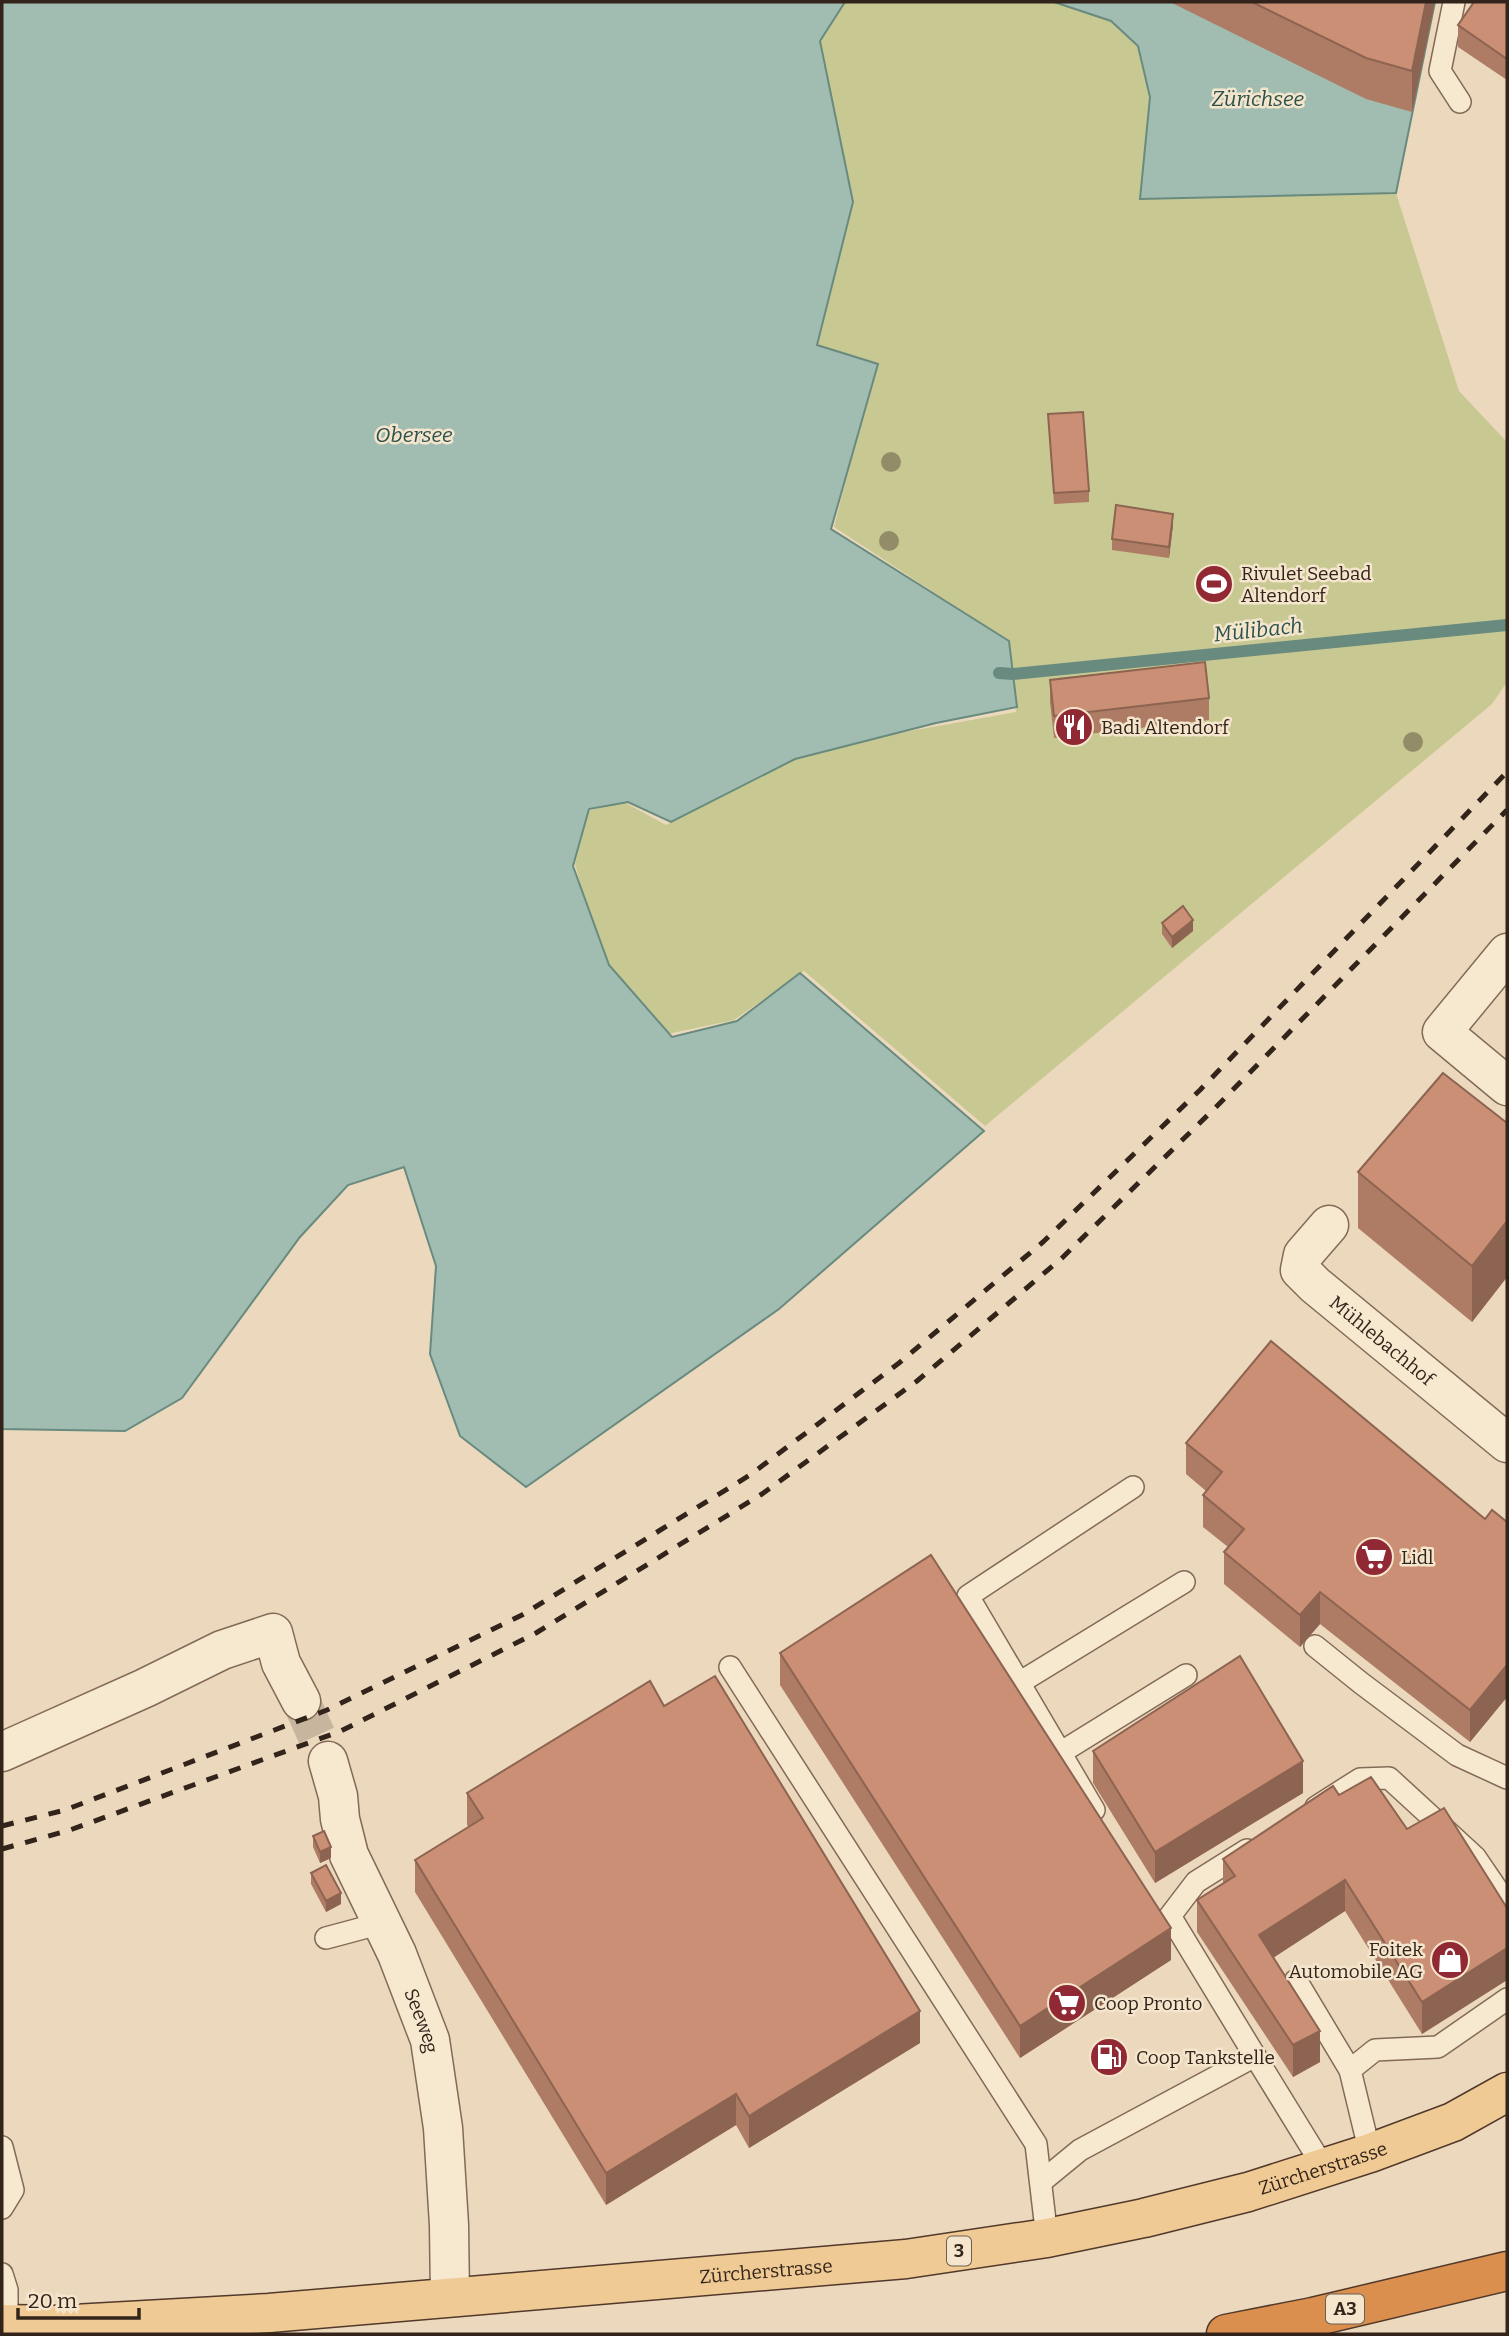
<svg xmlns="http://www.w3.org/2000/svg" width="1509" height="2336" font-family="Bitter,serif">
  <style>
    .green { fill: #c8c992 }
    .water { fill: #a1bdb2; stroke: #698a7f; stroke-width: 2 }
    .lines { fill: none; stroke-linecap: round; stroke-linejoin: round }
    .stream { stroke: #698a7f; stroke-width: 12 }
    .street-tunnel { stroke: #c7b59d; stroke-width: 38; stroke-dasharray: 38 19; stroke-linecap: butt }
    .lane-casing { stroke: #836a57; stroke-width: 24 }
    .street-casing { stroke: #836a57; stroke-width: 41 }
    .primary-casing { stroke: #51392b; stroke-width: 41 }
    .highway-casing { stroke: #51392b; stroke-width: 41 }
    .lane { stroke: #f7e8d0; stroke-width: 21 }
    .street { stroke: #f7e8d0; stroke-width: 38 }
    .primary { stroke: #f0ca94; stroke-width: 38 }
    .highway { stroke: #db8f4e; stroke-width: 38 }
    .rail { stroke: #33241b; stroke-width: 5; stroke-dasharray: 12 12; stroke-linecap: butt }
    .tree { fill: #928d68 }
    .wall { fill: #ae7b64 }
    .shaded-wall { fill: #8d6451 }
    .building { fill: #ca8f74; stroke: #8d6451; stroke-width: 2 }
    .labels { text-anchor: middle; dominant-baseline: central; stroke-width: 5; stroke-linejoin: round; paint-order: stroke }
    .shield { fill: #f4e5cc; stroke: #6d5e50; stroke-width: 2 }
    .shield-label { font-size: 18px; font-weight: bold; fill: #33241b }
    .poi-label { font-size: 19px; fill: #33241b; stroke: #f4e5cc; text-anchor: start }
    .street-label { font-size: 19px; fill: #33241b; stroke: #f4e5cc }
    .water-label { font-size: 21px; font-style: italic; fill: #2b524c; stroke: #f4e5cc }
  </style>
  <rect width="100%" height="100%" fill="#ecd9bd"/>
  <polygon class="green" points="845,2 1054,2 1111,21 1138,46 1150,97 1141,199 1396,193 1459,391 1507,442 1507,682 1492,704 985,1126 804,971 734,1020 663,1035 604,970 575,864 588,811 624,802 666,825 809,749 1016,712 1008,641 834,527 874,368 815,343 820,41"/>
  <g class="water">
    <polygon points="2,2 845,2 820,41 853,202 817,345 878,364 831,529 1009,641 1017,707 936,723 795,759 671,822 628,802 589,809 573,866 609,965 672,1037 737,1021 800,973 984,1131 779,1309 526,1487 460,1436 430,1354 436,1266 404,1167 348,1185 300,1237 182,1398 125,1431 2,1429"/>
    <polygon points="1054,2 1435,2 1396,193 1140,199 1150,97 1138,46 1111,21"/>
  </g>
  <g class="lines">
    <polyline class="stream" points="999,673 1013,674 1507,625"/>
    <polyline class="street-tunnel" points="301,1701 328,1761"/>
    <defs>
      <g id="lane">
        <polyline points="1454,2 1440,71 1460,102"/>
        <polyline points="1315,1646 1361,1683 1457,1755 1507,1778"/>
        <polyline points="730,1667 1036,2144 1047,2238"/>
        <polyline points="1019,1683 1184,1582"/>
        <polyline points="1060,1753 1186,1675"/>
        <polyline points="1316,1807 1360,1779 1389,1778 1475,1857 1507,1904"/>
        <polyline points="1094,1810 968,1596 1133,1487"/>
        <polyline points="1247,1850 1196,1882 1170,1916 1255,2056"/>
        <polyline points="326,1938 382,1923"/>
        <polyline points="1296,1980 1350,2070"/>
        <polyline points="2,2147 13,2190 2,2208"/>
        <polyline points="1370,2153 1350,2070 1375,2050 1438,2047 1507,1999"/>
        <polyline points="1041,2182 1080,2150 1255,2056 1324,2168"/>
        <polyline points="2,2274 7,2290 7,2324"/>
      </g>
      <g id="street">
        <polyline points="1507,953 1442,1032 1507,1086"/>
        <path id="s1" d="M 1329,1225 L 1303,1255 L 1300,1270 L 1315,1285 L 1507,1443"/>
        <polyline points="2,1752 145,1688 222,1650 273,1633 281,1663 301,1701"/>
        <path id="s2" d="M 328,1761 L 338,1796 L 340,1819 L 349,1855 L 397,1954 L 430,2040 L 443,2128 L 449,2225 L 450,2297"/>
      </g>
      <g id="primary">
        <path id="s3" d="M 2,2324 L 56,2325 L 269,2313 L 906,2259 L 1047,2238 L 1144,2218 L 1248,2192 L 1370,2153 L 1453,2122 L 1507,2092"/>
      </g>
      <polyline id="highway" points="1226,2334 1313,2317 1507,2271"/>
    </defs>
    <use href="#lane" class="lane-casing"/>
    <use href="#street" class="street-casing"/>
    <use href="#primary" class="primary-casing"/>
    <use href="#highway" class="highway-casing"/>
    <use href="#lane" class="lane"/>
    <use href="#street" class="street"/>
    <use href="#primary" class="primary"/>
    <use href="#highway" class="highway"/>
    <g class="rail">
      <polyline points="2,1826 65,1810 327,1710 522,1615 750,1475 899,1363 1043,1242 1200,1090 1507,772"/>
      <polyline points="2,1849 70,1830 341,1731 536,1633 762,1494 917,1381 1062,1258 1217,1106 1507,810"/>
    </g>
  </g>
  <g class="tree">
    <circle cx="891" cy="462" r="10"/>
    <circle cx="889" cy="541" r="10"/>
    <circle cx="1413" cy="742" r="10"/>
  </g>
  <g class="wall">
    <polygon points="1170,2 1434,2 1434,7 1412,112 1366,99"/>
    <polygon points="1507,2 1507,80 1458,47 1458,25"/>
    <polygon points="1048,414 1089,491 1089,502 1054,504"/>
    <polygon points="1173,525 1169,558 1112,550 1112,539"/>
    <polygon points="1050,680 1209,698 1209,720 1054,738 1050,702"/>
    <polygon points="1162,923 1193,931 1172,948 1162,934"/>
    <polygon points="1507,1123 1507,1277 1472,1322 1358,1228 1358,1172"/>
    <polygon points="1186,1443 1485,1519 1507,1522 1507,1697 1470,1742 1320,1624 1300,1647 1224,1584 1224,1552 1228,1547 1203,1527 1203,1495 1206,1491 1186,1474"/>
    <polygon points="780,1653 1171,1960 1020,2058 780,1685"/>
    <polygon points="664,1706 920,2043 749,2148 736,2125 606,2205 415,1892 415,1860 469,1827 467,1825 467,1793"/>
    <polygon points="1093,1751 1303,1793 1155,1883 1093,1783"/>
    <polygon points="1339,1795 1407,1829 1507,1908 1507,1980 1422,2034 1345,1911 1273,1958 1320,2062 1293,2077 1197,1932 1197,1900 1223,1883 1223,1859"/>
    <polygon points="313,1836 331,1858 320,1863 313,1847"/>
    <polygon points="311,1873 341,1904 326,1912 311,1884"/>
  </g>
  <g class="shaded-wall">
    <polygon points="1426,2 1434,2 1434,7 1412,112 1412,71"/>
    <polygon points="1173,514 1173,525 1169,558 1169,547"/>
    <polygon points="1193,920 1193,931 1172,948 1172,937"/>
    <polygon points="1507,1221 1507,1277 1472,1322 1472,1266"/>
    <polygon points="1320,1592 1320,1624 1300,1647 1300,1615"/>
    <polygon points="1507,1665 1507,1697 1470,1742 1470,1710"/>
    <polygon points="1303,1761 1303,1793 1155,1883 1155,1852"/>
    <polygon points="331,1847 331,1858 320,1863 320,1852"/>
    <polygon points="1345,1880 1345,1911 1259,1967 1259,1935"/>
    <polygon points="341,1893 341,1904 326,1912 326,1901"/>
    <polygon points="1171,1928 1171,1960 1020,2058 1020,2026"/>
    <polygon points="1507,1948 1507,1980 1422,2034 1422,2002"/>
    <polygon points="920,2011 920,2043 749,2148 749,2116"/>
    <polygon points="1320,2031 1320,2062 1293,2077 1293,2045"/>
    <polygon points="736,2094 736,2125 606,2205 606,2173"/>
  </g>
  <g class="building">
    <polygon points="1252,2 1426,2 1412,71 1366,58"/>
    <polygon points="1474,2 1507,2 1507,59 1458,25"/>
    <polygon points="1083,412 1089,491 1054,493 1048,414"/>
    <polygon points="1116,505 1173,514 1169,547 1112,539"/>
    <polygon points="1205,662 1209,698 1054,716 1050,680"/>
    <polygon points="1183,906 1193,920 1172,937 1162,923"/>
    <polygon points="1443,1073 1507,1123 1507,1221 1472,1266 1358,1172"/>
    <polygon points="1271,1341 1485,1519 1492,1510 1507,1522 1507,1665 1470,1710 1320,1592 1300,1615 1224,1552 1244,1529 1203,1495 1222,1472 1186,1443"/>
    <polygon points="931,1555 1171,1928 1020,2026 780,1653"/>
    <polygon points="1240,1656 1303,1761 1155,1852 1093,1751"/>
    <polygon points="715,1676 920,2011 749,2116 736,2094 606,2173 415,1860 483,1818 467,1793 650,1681 664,1706"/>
    <polygon points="1371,1777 1407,1829 1444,1808 1507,1908 1507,1948 1422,2002 1345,1880 1259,1935 1320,2031 1293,2045 1197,1900 1235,1876 1223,1859 1333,1786 1339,1795"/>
    <polygon points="324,1831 331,1847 320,1852 313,1836"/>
    <polygon points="326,1865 341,1893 326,1901 311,1873"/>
  </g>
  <defs>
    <symbol id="stadium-disc" viewBox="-11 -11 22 22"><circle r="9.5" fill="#902933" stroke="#f4e5cc"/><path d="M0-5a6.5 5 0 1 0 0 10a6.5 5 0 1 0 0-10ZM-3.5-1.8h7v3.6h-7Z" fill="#fff"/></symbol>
    <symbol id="restaurant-disc" viewBox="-11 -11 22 22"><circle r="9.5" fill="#902933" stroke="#f4e5cc"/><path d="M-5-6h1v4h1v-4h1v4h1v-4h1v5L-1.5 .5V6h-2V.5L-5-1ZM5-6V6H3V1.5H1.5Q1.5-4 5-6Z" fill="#fff"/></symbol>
    <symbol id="supermarket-disc" viewBox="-11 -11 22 22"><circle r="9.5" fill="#902933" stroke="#f4e5cc"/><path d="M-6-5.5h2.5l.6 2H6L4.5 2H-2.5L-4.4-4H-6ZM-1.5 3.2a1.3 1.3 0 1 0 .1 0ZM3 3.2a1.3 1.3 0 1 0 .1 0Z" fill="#fff"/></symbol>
    <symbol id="shop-disc" viewBox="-11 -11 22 22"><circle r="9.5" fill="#902933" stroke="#f4e5cc"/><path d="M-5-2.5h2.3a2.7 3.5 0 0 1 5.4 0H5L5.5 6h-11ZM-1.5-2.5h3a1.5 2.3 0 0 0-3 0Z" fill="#fff"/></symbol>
    <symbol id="fuel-disc" viewBox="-11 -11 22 22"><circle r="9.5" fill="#902933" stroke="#f4e5cc"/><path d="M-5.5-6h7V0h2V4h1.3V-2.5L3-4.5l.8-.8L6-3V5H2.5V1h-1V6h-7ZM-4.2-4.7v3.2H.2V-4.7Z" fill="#fff"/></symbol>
  </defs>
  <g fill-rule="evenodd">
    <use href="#stadium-disc" x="1192" y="562" width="44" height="44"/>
    <use href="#restaurant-disc" x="1052" y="705" width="44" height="44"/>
    <use href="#supermarket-disc" x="1352" y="1535" width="44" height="44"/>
    <use href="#shop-disc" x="1428" y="1938" width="44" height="44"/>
    <use href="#supermarket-disc" x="1045" y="1981" width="44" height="44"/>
    <use href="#fuel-disc" x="1087" y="2035" width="44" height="44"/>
  </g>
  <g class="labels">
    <g class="shield">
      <rect x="947" y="2236.5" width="24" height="29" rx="5"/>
      <rect x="1326" y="2294.5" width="38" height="29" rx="5"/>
    </g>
    <g class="shield-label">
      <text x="959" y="2251">3</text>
      <text x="1345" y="2309">A3</text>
    </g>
    <g class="poi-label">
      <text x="1241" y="573">Rivulet Seebad<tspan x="1241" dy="22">Altendorf</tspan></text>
      <text x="1101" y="727">Badi Altendorf</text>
      <text x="1401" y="1557">Lidl</text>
      <text x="1423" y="1949" text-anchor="end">Foitek<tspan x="1423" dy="22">Automobile AG</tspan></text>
      <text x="1094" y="2003">Coop Pronto</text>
      <text x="1136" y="2057">Coop Tankstelle</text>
    </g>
    <g class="street-label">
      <text stroke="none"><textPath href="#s1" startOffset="163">Mühlebachhof</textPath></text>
      <text stroke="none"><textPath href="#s2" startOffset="278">Seeweg</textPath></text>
      <text stroke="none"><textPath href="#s3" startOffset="1334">Zürcherstrasse</textPath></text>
      <text stroke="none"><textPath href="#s3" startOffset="766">Zürcherstrasse</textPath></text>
    </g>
    <g class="water-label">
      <text x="1258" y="99">Zürichsee</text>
      <text x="414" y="435">Obersee</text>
      <text transform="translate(1258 630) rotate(-6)">Mülibach</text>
    </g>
  </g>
  <rect width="1509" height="2336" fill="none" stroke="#33241b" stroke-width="7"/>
  <path d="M18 2308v10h121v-10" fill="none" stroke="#33241b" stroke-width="3.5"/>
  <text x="28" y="2308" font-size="21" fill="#33241b" stroke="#f4e5cc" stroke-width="5" paint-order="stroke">20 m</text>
</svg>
